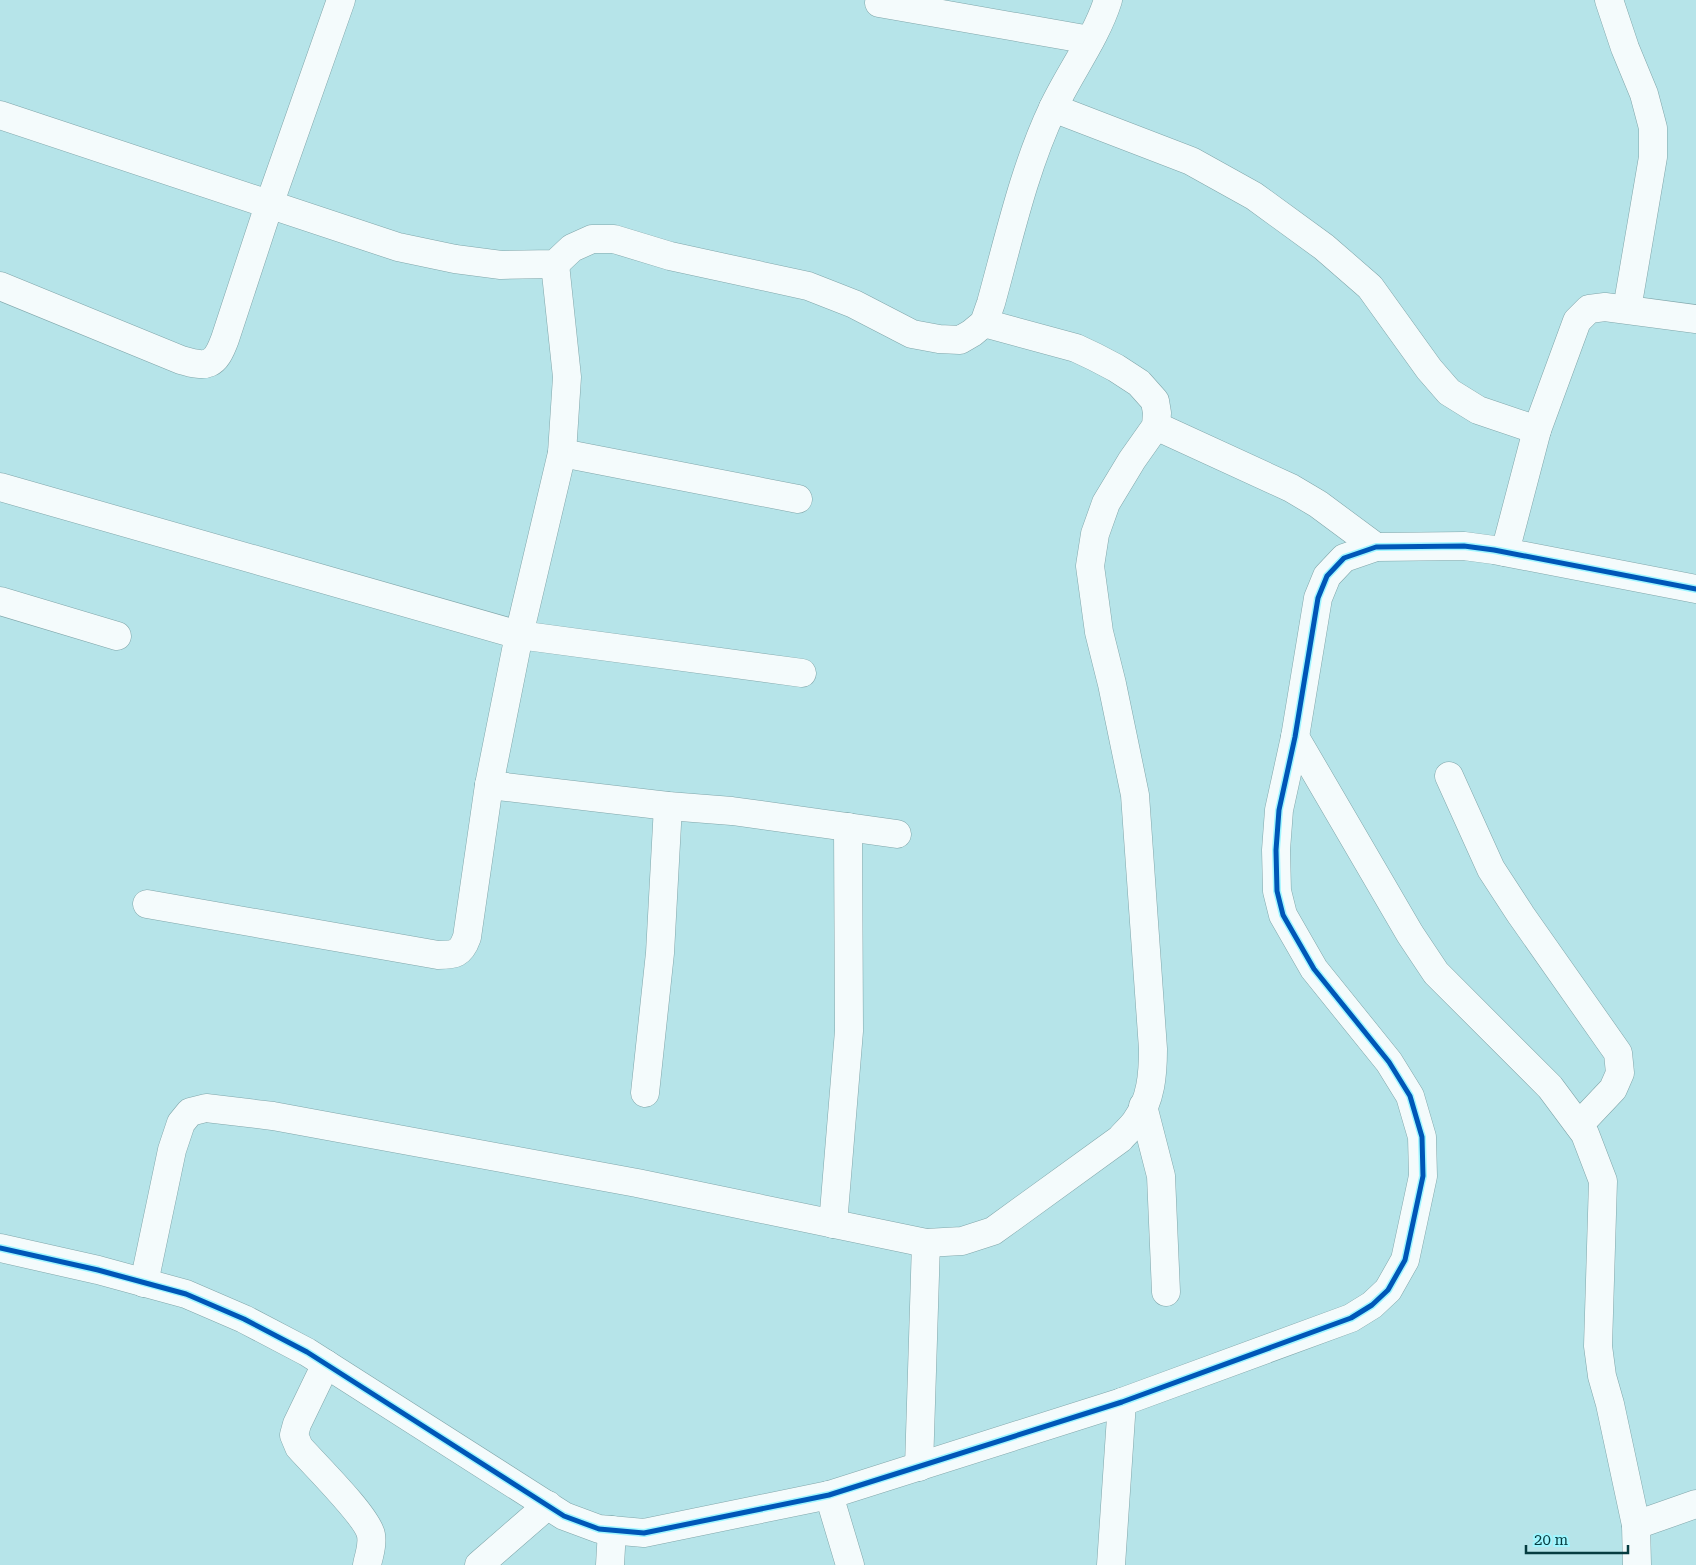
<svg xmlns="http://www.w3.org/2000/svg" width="1696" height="1565" font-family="'Roboto Serif',serif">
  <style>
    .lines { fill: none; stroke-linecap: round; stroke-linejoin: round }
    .minor-casing { stroke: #80a6aa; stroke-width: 29 }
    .minor { stroke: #f4fbfc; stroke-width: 28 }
    .cycleway-casing { stroke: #a0f6ff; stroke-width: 8 }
    .cycleway { stroke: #0057b8; stroke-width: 5 }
  </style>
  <rect width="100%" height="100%" fill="#b6e4e9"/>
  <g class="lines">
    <defs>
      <g id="minor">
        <polyline points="1609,0 1625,48 1644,94 1653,128 1653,157 1627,309"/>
        <polyline points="879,3 1090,40"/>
        <polyline points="1053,108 1191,161 1254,196 1324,247 1370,287 1429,369 1449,392 1478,410 1537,430"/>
        <path d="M 0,115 L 398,247 L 455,259 L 501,265 L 555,264 L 572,248 L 592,239 L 614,239 L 670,256 L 808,286 L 854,304 L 912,334 L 939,339 L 960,340 L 972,333 L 984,323 L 991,303 C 1009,238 1024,169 1053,108 C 1070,72 1096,38 1108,0"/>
        <path d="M 0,286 L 181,360 C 208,368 215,366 225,339 L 269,205 L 341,0"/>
        <polyline points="1156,426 1291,488 1318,504 1376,547"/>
        <polyline points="562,453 798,499"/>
        <polyline points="0,487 519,635 802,673"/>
        <polyline points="1505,552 1537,430 1577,321 1589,309 1605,307 1696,319"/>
        <polyline points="0,601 117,636"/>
        <polyline points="1295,737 1410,934 1436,973 1550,1087 1585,1134 1603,1181 1598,1346 1602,1376 1610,1404 1636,1525 1637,1565"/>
        <polyline points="1449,776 1491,869 1521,915 1618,1053 1620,1073 1613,1089 1579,1125"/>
        <polyline points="489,785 668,806 732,811 897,834"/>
        <path d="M 147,904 L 438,955 C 455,955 461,954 467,937 L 489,785 L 519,635 L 562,453 L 567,377 L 555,264"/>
        <polyline points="645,1093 660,953 668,806"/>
        <polyline points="1143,1106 1161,1176 1166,1292"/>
        <polyline points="833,1224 849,1031 848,827"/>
        <polyline points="0,1248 98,1270 186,1294 244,1319 307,1352 564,1516 599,1529 644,1533 829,1495 1122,1402 1351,1318 1372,1305 1388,1290 1405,1260 1423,1176 1422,1137 1410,1096 1389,1062 1314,969 1283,915 1277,891 1276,850 1279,810 1295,737 1318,598 1327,576 1344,558 1376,547 1464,546 1494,550 1696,589"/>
        <path d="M 144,1283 L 172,1150 L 181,1123 L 190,1112 L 206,1108 L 273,1116 L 637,1183 L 926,1243 L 962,1241 L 993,1231 L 1120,1139 C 1125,1133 1132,1127 1136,1121 C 1151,1100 1153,1074 1153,1049 L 1135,795 L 1112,684 L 1099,632 L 1090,566 L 1095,534 L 1106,503 L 1132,460 L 1156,426 L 1157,413 L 1155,401 L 1139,383 L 1116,368 L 1095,357 L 1076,348 L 984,323"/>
        <path d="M 326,1364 L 297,1424 L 294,1435 L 299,1447 C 313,1463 368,1517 371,1535 C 373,1547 369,1554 367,1565"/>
        <polyline points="919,1467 926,1243"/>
        <polyline points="829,1495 850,1565"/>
        <polyline points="1636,1525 1696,1504"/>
        <polyline points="479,1565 548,1505"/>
        <polyline points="610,1565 612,1530"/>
        <polyline points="1111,1565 1122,1402"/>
      </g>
    </defs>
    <use href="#minor" class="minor-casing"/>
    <use href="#minor" class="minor"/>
    <defs>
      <polyline id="cycleway" points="0,1248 98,1270 186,1294 244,1319 307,1352 564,1516 599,1529 644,1533 829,1495 1122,1402 1351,1318 1372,1305 1388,1290 1405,1260 1423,1176 1422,1137 1410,1096 1389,1062 1314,969 1283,915 1277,891 1276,850 1279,810 1295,737 1318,598 1327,576 1344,558 1376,547 1464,546 1494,550 1696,589"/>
    </defs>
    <use href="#cycleway" class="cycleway-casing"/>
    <use href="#cycleway" class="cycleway"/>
  </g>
  <path d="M1526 1545v8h102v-8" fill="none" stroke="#053c40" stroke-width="2.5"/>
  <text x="1534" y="1545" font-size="15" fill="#053c40" stroke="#a0f6ff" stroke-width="4" paint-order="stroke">20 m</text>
</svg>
